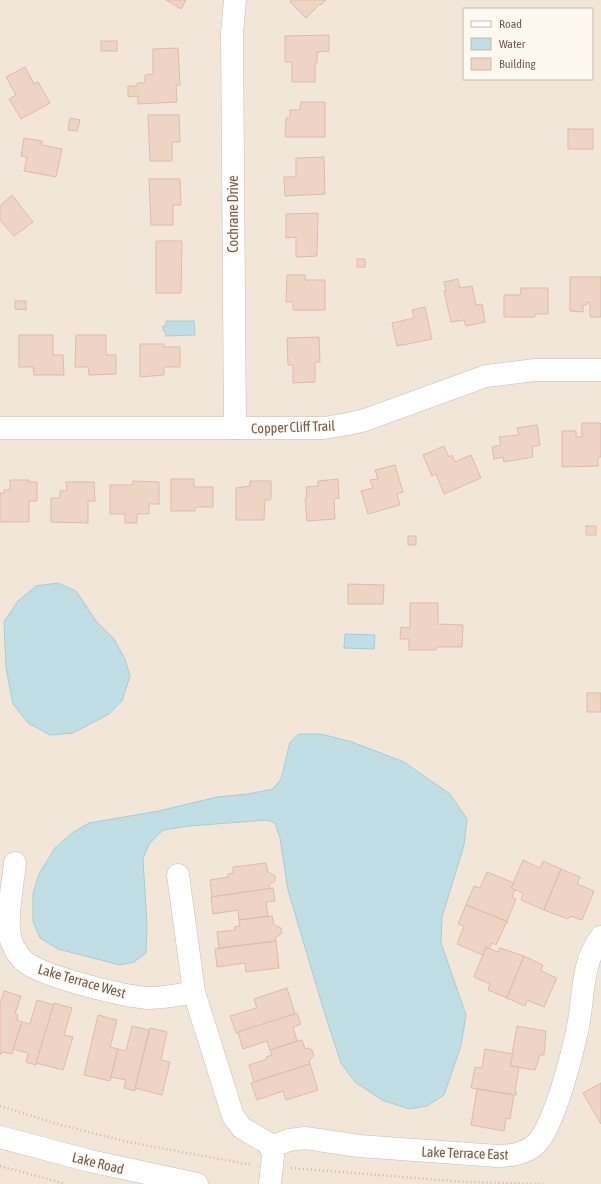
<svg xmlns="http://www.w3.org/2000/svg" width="601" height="1184" font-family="'Asap Condensed',sans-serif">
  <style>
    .residential { fill: #f2e6d9; fill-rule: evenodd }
    .water { fill: #c0dee3; stroke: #a7cdd4 }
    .building { fill: #eed4c4; stroke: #dfbba6 }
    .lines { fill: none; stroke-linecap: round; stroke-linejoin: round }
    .minor-casing { stroke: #ccbcb0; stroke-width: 23 }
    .path { stroke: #d3b7a7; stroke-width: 2.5; stroke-dasharray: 1 3; stroke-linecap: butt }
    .minor { stroke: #fff; stroke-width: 22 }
    .labels { text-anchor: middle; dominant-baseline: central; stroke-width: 3; stroke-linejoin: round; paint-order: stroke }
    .street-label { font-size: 14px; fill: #735b4f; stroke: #fdf8f0 }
  </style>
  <rect width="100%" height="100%" fill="#fbf4ea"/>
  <path class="residential" d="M 0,0 L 601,0 L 601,1184 L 0,1184 ZM 464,9 L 592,9 L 592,79 L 464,79 Z"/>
  <g class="water">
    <polygon points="166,321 194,321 195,335 166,336 165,331 163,331 163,326 166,326"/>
    <polygon points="58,583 76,591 96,621 114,639 125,659 130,676 122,701 109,714 73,733 50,735 28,723 13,704 6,668 4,622 18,601 36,586"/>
    <polygon points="345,634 375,635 374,649 344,648"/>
    <polygon points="299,734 321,734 352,742 404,762 450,794 467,819 464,845 442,917 441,943 466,1015 461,1046 444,1095 427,1106 409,1109 382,1100 355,1082 341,1063 323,1008 288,890 280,838 275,823 267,820 189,826 163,830 149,844 143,859 147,925 146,953 134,962 120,965 58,949 40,938 33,921 33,893 39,874 55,848 72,833 89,823 159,811 217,797 248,794 273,789 281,779 290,742"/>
  </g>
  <g class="building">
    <polygon points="166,0 186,0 181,9"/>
    <polygon points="291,0 326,0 321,5 320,4 306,18 290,2"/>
    <polygon points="329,35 329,51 317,52 317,63 315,63 315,82 292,82 292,62 285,62 285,36"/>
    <rect x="101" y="41" width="16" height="10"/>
    <polygon points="178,48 180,85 176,85 177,102 138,104 138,96 128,97 128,86 137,86 137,83 145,83 145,75 153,74 153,49"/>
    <polygon points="25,67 34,84 38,82 50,103 21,119 9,99 16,95 6,77"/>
    <polygon points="301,102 325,102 325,137 285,137 286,118 290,118 290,110 300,110"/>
    <polygon points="148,115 179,115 180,142 172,142 172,161 150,161"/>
    <polygon points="70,118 80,120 77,131 68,130"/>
    <rect x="568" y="129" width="25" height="20"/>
    <polygon points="24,138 42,141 42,145 62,149 56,177 24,171 27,157 21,156"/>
    <polygon points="324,157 325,194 285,196 284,177 296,177 296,158"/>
    <polygon points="149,179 180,179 181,205 173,205 173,225 151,225"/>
    <polygon points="12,195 33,222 14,236 0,220 0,206"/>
    <polygon points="318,213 317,256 296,257 296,237 286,238 286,214"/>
    <polygon points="156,241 182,241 181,293 156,293"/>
    <rect x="357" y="259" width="8" height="8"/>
    <polygon points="287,275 305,275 305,280 325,280 325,310 293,310 293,302 286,302"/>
    <polygon points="570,277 601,277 601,317 590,317 590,303 587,302 587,305 583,305 583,312 570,311"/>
    <polygon points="458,279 460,288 472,286 476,305 482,304 485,322 466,326 464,320 451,322 444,291 446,291 444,282"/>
    <polygon points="521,288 548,288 548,314 535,314 535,317 504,317 504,295 520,295"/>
    <polygon points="15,301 26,301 26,310 15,309"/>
    <polygon points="425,307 432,339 397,346 392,323 414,318 412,310"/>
    <polygon points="19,335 53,335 53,355 63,355 64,375 34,375 33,367 19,367"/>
    <polygon points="76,335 106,335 106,355 116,355 116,374 89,375 88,367 75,367"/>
    <polygon points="319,337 320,362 315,362 315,382 293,383 293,365 288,365 287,338"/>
    <polygon points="140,344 164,344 164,347 180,347 180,367 164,367 164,375 140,377"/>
    <polygon points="582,423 600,423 601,424 601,457 598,457 598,466 562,467 562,431 576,431 576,437 582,437"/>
    <polygon points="537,425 540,445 532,447 533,457 504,462 503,457 494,459 492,447 501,445 499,437 519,435 517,428"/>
    <polygon points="444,446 449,457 452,455 455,462 471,455 481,478 444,494 436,474 432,476 423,455"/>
    <polygon points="395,465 403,492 397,494 400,505 368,514 361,491 373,488 370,480 378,479 375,470"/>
    <polygon points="171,479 194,479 194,487 213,487 213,507 195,507 195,511 171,511"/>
    <polygon points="338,479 339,498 334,499 335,519 307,521 305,498 307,498 306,487 318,486 318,481"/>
    <polygon points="10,480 29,480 29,482 37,482 37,501 29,501 29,522 0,522 0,493 4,493 4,490 10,490"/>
    <polygon points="133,481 159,482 159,504 149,504 149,514 137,514 137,523 125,523 125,514 110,514 110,485 133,485"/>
    <polygon points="250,481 271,481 271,498 270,500 265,500 264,520 236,520 236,488 250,486"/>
    <polygon points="66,482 94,482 95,501 88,501 88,523 51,522 51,498 60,498 60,491 67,490"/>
    <rect x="586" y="526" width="10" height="9"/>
    <rect x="408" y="536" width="8" height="9"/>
    <polygon points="348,584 384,585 383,604 348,604"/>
    <polygon points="410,603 438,603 438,624 463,625 462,647 436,647 436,650 409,650 409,639 400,639 401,627 410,628"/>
    <rect x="587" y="693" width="14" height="19"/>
    <polygon points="523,860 540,868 543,861 561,869 544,910 521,900 523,893 511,888"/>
    <polygon points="266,863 268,872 275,876 275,881 269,885 270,889 212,897 210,880 228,877 228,874 233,873 233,867"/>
    <polygon points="561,869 580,877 577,884 594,891 582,920 570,916 568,919 544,910"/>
    <polygon points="487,872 514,883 511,888 515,890 512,897 516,899 507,921 508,922 466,905 474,886 480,888"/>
    <polygon points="273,888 275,901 266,902 268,916 239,920 238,910 213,914 211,897"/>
    <polygon points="466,905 508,922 506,923 496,945 492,943 489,949 486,947 483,955 457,944 464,926 458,924"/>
    <polygon points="272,916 274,925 281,928 282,933 275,938 276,941 219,948 217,932 235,930 234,927 240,926 239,920"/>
    <polygon points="276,941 279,968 246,972 245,963 217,967 215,949"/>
    <polygon points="486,947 498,952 500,948 524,956 507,998 488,990 490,984 474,977"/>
    <polygon points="524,956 543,965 541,971 557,978 544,1007 527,1000 525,1006 507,998"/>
    <polygon points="287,988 295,1014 236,1033 230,1016 257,1008 254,999"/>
    <polygon points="4,991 21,996 15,1014 18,1015 17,1020 22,1022 12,1054 3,1052 0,1055 0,1003"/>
    <polygon points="37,1000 54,1005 36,1065 26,1062 28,1053 13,1049 22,1022 30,1024"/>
    <polygon points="54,1003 72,1008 64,1035 73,1037 63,1070 36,1063"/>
    <polygon points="297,1013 301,1024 293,1027 297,1041 270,1050 267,1041 243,1049 238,1032"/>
    <polygon points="98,1015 117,1020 110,1047 118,1049 110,1081 84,1075"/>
    <polygon points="132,1026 149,1030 135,1091 124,1088 126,1080 111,1077 118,1049 126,1051"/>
    <polygon points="517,1026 546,1031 544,1055 540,1055 535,1070 510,1066"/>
    <polygon points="150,1028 167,1032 161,1060 170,1062 162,1095 135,1088"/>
    <polygon points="302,1040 305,1049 308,1048 312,1050 314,1055 309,1061 310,1064 254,1082 249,1065 267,1059 266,1057 272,1055 270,1050"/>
    <polygon points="485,1049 513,1054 510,1066 519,1067 515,1092 517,1092 516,1095 471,1088 475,1067 482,1068"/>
    <polygon points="310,1064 318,1090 286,1100 283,1091 257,1100 251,1083"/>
    <polygon points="601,1083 601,1124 583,1093"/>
    <polygon points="477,1089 514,1095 510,1119 506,1118 504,1131 471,1125"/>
  </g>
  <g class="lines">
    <defs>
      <g id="minor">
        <polyline points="0,428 324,428 348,424 365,420 486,376 535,370 601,370"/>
        <polyline points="235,428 232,33 235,0"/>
        <path d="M 15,863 C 13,885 5,919 11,940 C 14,949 20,959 28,964 C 47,977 125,997 149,998 C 164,998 179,995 194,992"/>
        <polyline points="178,875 194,992 233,1116 242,1128 266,1142 271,1147 273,1156 270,1184"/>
        <polyline points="0,1137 90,1161 197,1184"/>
        <path d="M 271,1147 L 289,1140 L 305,1138 L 359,1146 L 498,1156 C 511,1156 527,1153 537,1143 C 555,1123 572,1055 578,1027 C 584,996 581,963 601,937"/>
      </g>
    </defs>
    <use href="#minor" class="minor-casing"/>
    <g class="path">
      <polyline points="0,1106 61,1125 128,1142 252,1165"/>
      <polyline points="0,1166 66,1184"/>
      <polyline points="291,1168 465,1182 543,1184"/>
    </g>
    <use href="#minor" class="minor"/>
  </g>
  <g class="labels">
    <g class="street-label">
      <text transform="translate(233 214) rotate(-90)">Cochrane Drive</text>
      <text transform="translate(293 427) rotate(-2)">Copper Cliff Trail</text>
      <text transform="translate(82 981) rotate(16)">Lake Terrace West</text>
      <text transform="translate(465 1153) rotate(2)">Lake Terrace East</text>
      <text transform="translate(98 1163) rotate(14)">Lake Road</text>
    </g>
  </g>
  <rect x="463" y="8" width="130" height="72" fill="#fdf8f0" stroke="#c6b9b0"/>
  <rect x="471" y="21" width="20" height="6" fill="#ffffff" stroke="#c6b9b0"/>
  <text x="499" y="28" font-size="12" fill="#735b4f">Road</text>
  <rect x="471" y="38" width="20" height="12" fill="#c0dee3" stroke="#c6b9b0"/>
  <text x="499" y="48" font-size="12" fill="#735b4f">Water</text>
  <rect x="471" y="58" width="20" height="12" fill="#eed4c4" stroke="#c6b9b0"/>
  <text x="499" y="68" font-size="12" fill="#735b4f">Building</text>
</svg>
